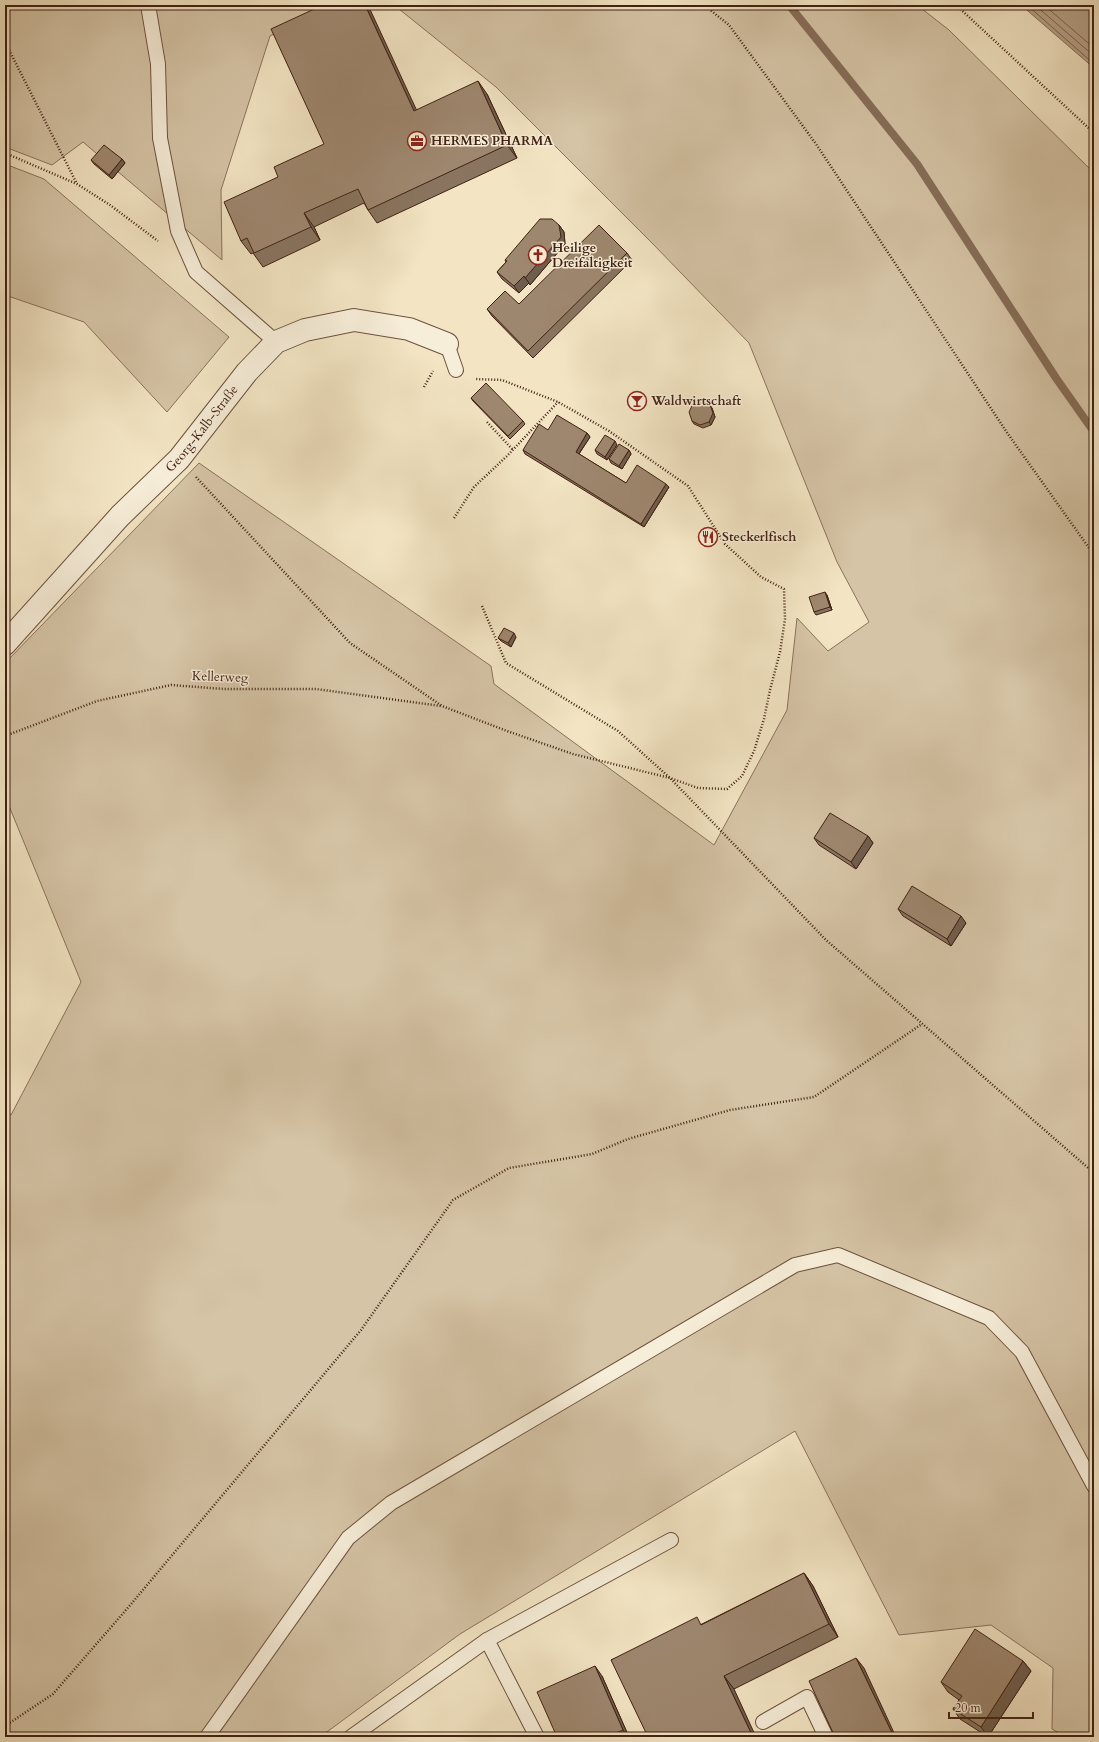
<svg xmlns="http://www.w3.org/2000/svg" width="1099" height="1742" font-family="Cardo,serif">
  <style>
    .green { fill: #d5c4a6; stroke: #8b725c }
    .water { fill: #b6a288; stroke: #876e59 }
    .lines { fill: none; stroke-linecap: round; stroke-linejoin: round }
    .shore { stroke: #7c624e; stroke-width: 1 }
    .stream { stroke: #876e59; stroke-width: 8 }
    .lane-casing { stroke: #6e523f; stroke-width: 16 }
    .street-casing { stroke: #6e523f; stroke-width: 24 }
    .path { stroke: #412113; stroke-width: 2.5; stroke-dasharray: 1 2; stroke-linecap: butt }
    .lane { stroke: #f7eed9; stroke-width: 14 }
    .street { stroke: #f7eed9; stroke-width: 22 }
    .wall { fill: #88745f; stroke: #412113 }
    .shaded-wall { fill: #6f5e4e; stroke: #412113 }
    .building { fill: #9e876f; stroke: #412113 }
    .labels { text-anchor: middle; dominant-baseline: central; stroke-width: 3; stroke-linejoin: round; paint-order: stroke }
    .poi-label { font-size: 13px; font-weight: bold; fill: #412113; stroke: #f7eed9; text-anchor: start }
    .street-label { font-size: 13px; fill: #412113; stroke: #f7eed9 }
  </style>
  <rect width="100%" height="100%" fill="#f3e5c4"/>
  <filter id="stains"><feTurbulence type="fractalNoise" baseFrequency=".005" numOctaves="4"/><feColorMatrix values="0 0 0 0 .2 0 0 0 0 .09 0 0 0 0 .02 0 0 0 .5 -.17"/></filter>
  <radialGradient id="worn" r=".72"><stop offset=".6" stop-color="#630" stop-opacity="0"/><stop offset="1" stop-color="#630" stop-opacity=".3"/></radialGradient>
  <g class="green">
    <polygon points="5,5 331,5 270,36 221,190 222,260 83,142 52,165 5,147"/>
    <polygon points="394,5 917,5 949,30 1094,173 1094,1737 1066,1737 1052,1729 1053,1668 991,1625 899,1635 795,1431 460,1634 320,1737 5,1737 5,1112 11,1115 81,982 5,796 5,663 199,463 491,666 494,684 714,845 787,710 797,618 828,651 869,622 837,562 749,343 651,242 496,87"/>
    <polygon points="5,164 44,179 229,337 167,412 84,322 5,295"/>
  </g>
  <polygon class="water" points="1021,5 1094,5 1094,69 1087,62"/>
  <g class="lines">
    <g class="shore">
      <polyline points="1027,5 1094,64"/>
      <polyline points="1035,5 1094,56"/>
      <polyline points="1044,5 1094,48"/>
    </g>
    <polyline class="stream" points="789,5 917,164 1056,378 1094,432"/>
    <defs>
      <g id="lane">
        <polyline points="148,5 158,64 160,138 178,231 196,272 276,342"/>
        <polyline points="447,344 456,370"/>
        <polyline points="487,1640 671,1540"/>
        <polyline points="763,1722 807,1697 826,1737"/>
        <polyline points="207,1737 348,1538 391,1503 795,1265 838,1255 989,1318 1022,1352 1094,1486"/>
        <polyline points="351,1737 487,1640 537,1737"/>
      </g>
      <g id="street">
        <path id="s1" d="M 5,644 L 120,516 L 179,459 L 247,372 L 276,342 L 305,330 L 354,320 L 409,329 L 447,344"/>
      </g>
    </defs>
    <use href="#lane" class="lane-casing"/>
    <use href="#street" class="street-casing"/>
    <g class="path">
      <polyline points="704,5 729,25 816,144 1008,434 1094,555"/>
      <polyline points="956,5 1094,133"/>
      <polyline points="5,42 77,184"/>
      <polyline points="5,153 77,184 110,205 158,241"/>
      <polyline points="424,387 433,371"/>
      <polyline points="487,422 513,450"/>
      <polyline points="196,477 350,643 442,706 507,731 573,754 670,778 698,788 727,789 742,776 754,751 764,719 770,690 780,652 785,619 784,589 761,577 725,544 688,486 609,431 558,402 502,380 475,379"/>
      <polyline points="454,518 474,487 508,455 558,402"/>
      <polyline points="482,606 506,663 618,731 670,778 826,940 1094,1173"/>
      <polyline points="5,736 97,701 171,685 224,689 316,689 441,706"/>
      <polyline points="5,1726 53,1694 132,1603 361,1330 453,1200 509,1168 592,1154 628,1139 730,1110 814,1097 922,1024"/>
    </g>
    <use href="#lane" class="lane"/>
    <use href="#street" class="street"/>
  </g>
  <g class="wall">
    <polygon points="487,94 517,158 377,223 368,210 364,203 314,227 320,240 263,267 253,253 251,254 241,241 278,177 417,110"/>
    <polygon points="122,159 125,163 112,179 94,164 91,160"/>
    <polygon points="559,225 564,232 565,244 530,285 529,283 519,293 502,279 497,272 506,262 505,260"/>
    <polygon points="627,253 632,260 533,358 492,316 487,309 519,304"/>
    <polygon points="471,398 523,421 525,424 510,439 473,401"/>
    <polygon points="712,408 715,417 711,425 703,428 694,424 692,421"/>
    <polygon points="548,430 587,433 590,437 579,454 626,483 666,484 669,487 644,527 525,454 523,450"/>
    <polygon points="617,445 607,460 597,454 595,450"/>
    <polygon points="629,450 631,454 622,469 611,463 609,459"/>
    <polygon points="827,595 832,610 816,615 814,612"/>
    <polygon points="516,637 511,647 501,641 498,638"/>
    <polygon points="868,836 873,843 856,869 819,845 814,838"/>
    <polygon points="898,909 966,923 951,946 903,916"/>
    <polygon points="804,1573 813,1586 838,1637 734,1689 611,1660 702,1624"/>
    <polygon points="1023,1661 1031,1671 988,1737 960,1719 953,1709 959,1700 948,1692 941,1682"/>
    <polygon points="602,1676 629,1737 557,1737"/>
  </g>
  <g class="shaded-wall">
    <polygon points="365,5 368,5 423,124 414,111"/>
    <polygon points="478,81 487,94 517,158 507,145"/>
    <polygon points="122,159 125,163 112,179 109,175"/>
    <polygon points="304,213 314,227 320,240 311,227"/>
    <polygon points="559,225 564,232 565,244 530,285 525,278"/>
    <polygon points="524,276 529,283 519,293 514,286"/>
    <polygon points="710,405 712,408 715,417 711,425 709,422"/>
    <polygon points="587,433 590,437 578,455 576,452"/>
    <polygon points="615,441 617,445 607,460 605,457"/>
    <polygon points="629,450 631,454 622,469 619,466"/>
    <polygon points="666,484 669,487 644,527 641,524"/>
    <polygon points="825,592 827,595 832,610 830,607"/>
    <polygon points="514,633 516,637 511,647 508,643"/>
    <polygon points="868,836 873,843 856,869 851,862"/>
    <polygon points="961,916 966,923 951,946 947,939"/>
    <polygon points="804,1573 813,1586 838,1637 829,1624"/>
    <polygon points="856,1658 864,1668 896,1737 894,1737"/>
    <polygon points="1023,1661 1031,1671 988,1737 981,1727"/>
    <polygon points="595,1666 602,1676 629,1737 628,1737 623,1730"/>
    <polygon points="724,1676 734,1689 756,1737 753,1737"/>
  </g>
  <g class="building">
    <polygon points="323,5 365,5 414,111 478,81 507,145 368,210 358,189 304,213 311,227 254,253 247,238 241,241 224,202 278,177 274,167 324,144 271,29"/>
    <polygon points="104,145 122,159 109,175 91,160"/>
    <polygon points="540,219 552,219 559,225 561,237 525,278 524,276 514,286 497,272 507,261 505,260"/>
    <polygon points="599,225 627,253 528,351 487,309 505,291 519,304"/>
    <polygon points="486,383 523,421 508,436 471,398"/>
    <polygon points="703,401 710,405 713,413 709,422 700,425 692,421 689,412 693,404"/>
    <polygon points="557,415 587,433 576,452 626,483 637,465 666,484 641,524 523,450 539,424 548,430"/>
    <polygon points="605,435 615,441 605,457 595,450"/>
    <polygon points="619,444 629,450 619,466 609,459"/>
    <polygon points="825,592 830,607 814,612 809,597"/>
    <polygon points="504,628 514,633 508,643 498,638"/>
    <polygon points="830,813 868,836 851,862 814,838"/>
    <polygon points="912,886 961,916 947,939 898,909"/>
    <polygon points="804,1573 829,1624 724,1676 753,1737 648,1737 611,1660 697,1617 701,1625"/>
    <polygon points="975,1629 1023,1661 981,1727 953,1709 962,1696 941,1682"/>
    <polygon points="856,1658 894,1737 835,1737 809,1681"/>
    <polygon points="595,1666 623,1730 607,1737 557,1737 537,1692"/>
  </g>
  <defs>
    <symbol id="office-ring" viewBox="-11 -11 22 22"><circle r="9.5" fill="#f7eed9" stroke="#8f2418" stroke-width="1.5"/><path d="M-6-3h4V-5.5h4V-3h4V5H-6ZM-1-4.5V-3h2v-1.5ZM-6 0V1H6V0Z" fill="#8f2418"/></symbol>
    <symbol id="church-ring" viewBox="-11 -11 22 22"><circle r="9.5" fill="#f7eed9" stroke="#8f2418" stroke-width="1.5"/><path d="M-1.2-6h2.4v3.5h3.3v2.4h-3.3V6h-2.4V-.1h-3.3v-2.4h3.3Z" fill="#8f2418"/></symbol>
    <symbol id="bar-ring" viewBox="-11 -11 22 22"><circle r="9.5" fill="#f7eed9" stroke="#8f2418" stroke-width="1.5"/><path d="M-6-5H6L.8 .8V4.5H3.5V6h-7V4.5H-.8V.8Z" fill="#8f2418"/></symbol>
    <symbol id="restaurant-ring" viewBox="-11 -11 22 22"><circle r="9.5" fill="#f7eed9" stroke="#8f2418" stroke-width="1.5"/><path d="M-5-6h1v4h1v-4h1v4h1v-4h1v5L-1.5 .5V6h-2V.5L-5-1ZM5-6V6H3V1.5H1.5Q1.5-4 5-6Z" fill="#8f2418"/></symbol>
  </defs>
  <g fill-rule="evenodd">
    <use href="#office-ring" x="406" y="130" width="22" height="22"/>
    <use href="#church-ring" x="527" y="244" width="22" height="22"/>
    <use href="#bar-ring" x="626" y="390" width="22" height="22"/>
    <use href="#restaurant-ring" x="697" y="526" width="22" height="22"/>
  </g>
  <g class="labels">
    <g class="poi-label">
      <text x="431" y="141">HERMES PHARMA</text>
      <text x="552" y="248">Heilige<tspan x="552" dy="15">Dreifaltigkeit</tspan></text>
      <text x="651" y="401">Waldwirtschaft</text>
      <text x="722" y="537">Steckerlfisch</text>
    </g>
    <g class="street-label">
      <text stroke="none"><textPath href="#s1" startOffset="292">Georg-Kalb-Straße</textPath></text>
      <text transform="translate(220 677) rotate(2)">Kellerweg</text>
    </g>
  </g>
  <rect width="1099" height="1742" fill="none" stroke="#f3e5c4" stroke-width="20"/>
  <rect x="6" y="6" width="1087" height="1730" fill="none" stroke="#412113" stroke-width="2"/>
  <rect x="10" y="10" width="1079" height="1722" fill="none" stroke="#412113"/>
  <path d="M949 1712v6h84v-6" fill="none" stroke="#412113" stroke-width="2"/>
  <text x="955" y="1712" font-size="12" fill="#412113" stroke="#f7eed9" stroke-width="3" paint-order="stroke">20 m</text>
  <rect width="100%" height="100%" filter="url(#stains)"/>
  <rect width="100%" height="100%" fill="url(#worn)"/>
</svg>
